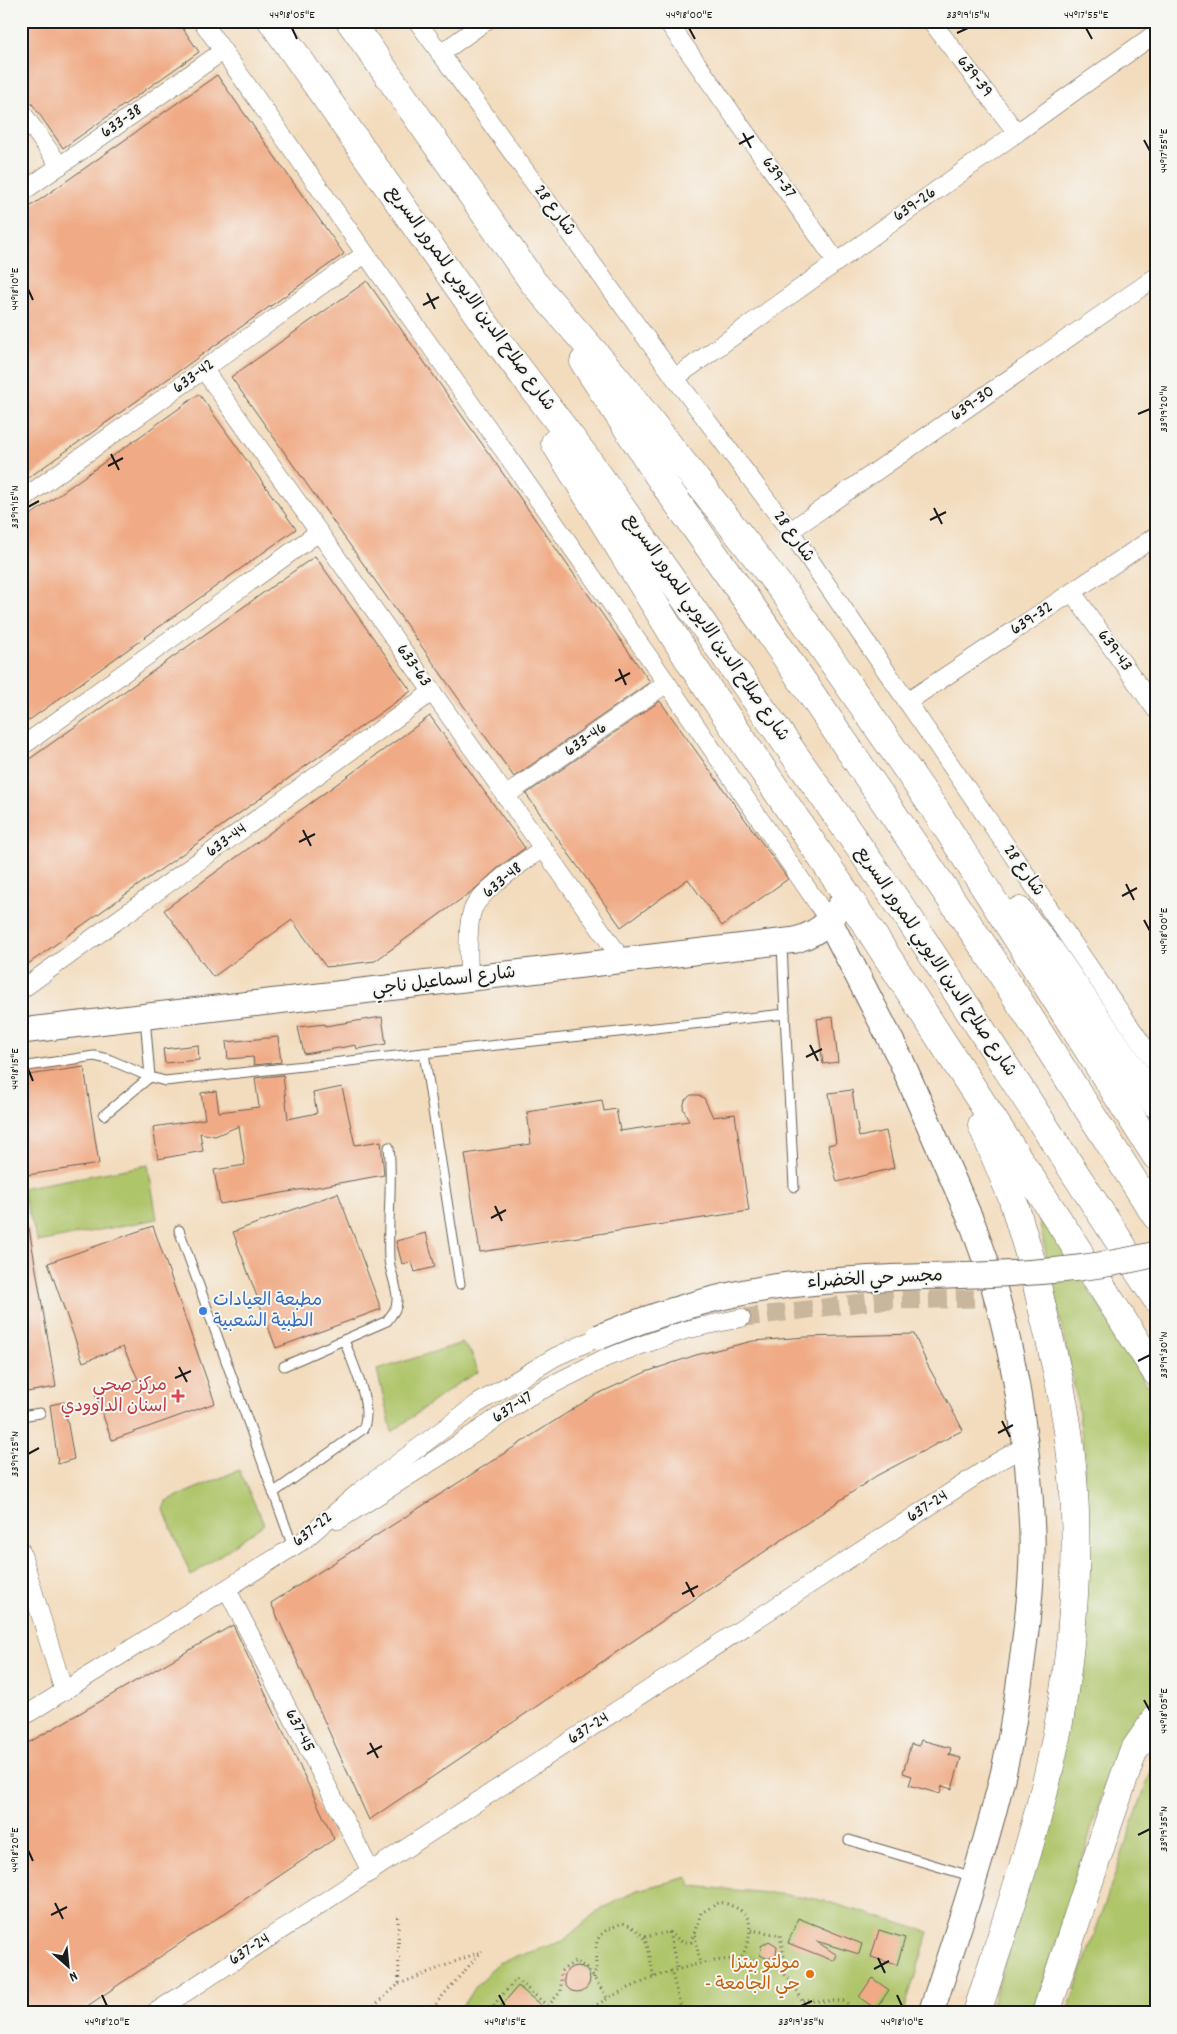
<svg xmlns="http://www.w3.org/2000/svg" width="1177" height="2034" font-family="Dekko,'Playpen Sans Arabic',sans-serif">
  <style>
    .green { fill: #afc56a; stroke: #667043 }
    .building { fill: #f0ab86 }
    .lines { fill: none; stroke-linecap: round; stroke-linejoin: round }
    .street-tunnel { stroke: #c8b69d; stroke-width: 18; stroke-dasharray: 18 9; stroke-linecap: butt }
    .lane-casing { stroke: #675f54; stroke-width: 11 }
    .street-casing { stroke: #675f54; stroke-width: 19 }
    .secondary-casing { stroke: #675f54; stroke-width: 27 }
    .highway-casing { stroke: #675f54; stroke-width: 29 }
    .path { stroke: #675f54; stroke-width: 3; stroke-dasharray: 1 4; stroke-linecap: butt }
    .lane { stroke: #fff; stroke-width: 9 }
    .street { stroke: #fff; stroke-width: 18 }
    .secondary { stroke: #fff; stroke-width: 25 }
    .highway { stroke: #fff; stroke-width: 28 }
    .secondary-bridge-casing { stroke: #675f54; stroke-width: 27; stroke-linecap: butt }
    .secondary-bridge { stroke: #fff; stroke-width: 25 }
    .ticks { fill: none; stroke: #1c1c1c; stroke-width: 2 }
    .shop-dot { fill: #3f7fe0; stroke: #f6f6f2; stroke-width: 2 }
    .health-dot { fill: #e0444e; stroke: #f6f6f2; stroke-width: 2 }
    .food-dot { fill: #e8710a; stroke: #f6f6f2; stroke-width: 2 }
    .labels { text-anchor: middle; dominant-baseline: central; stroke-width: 4; stroke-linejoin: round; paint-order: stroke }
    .street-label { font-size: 18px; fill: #1c1c1c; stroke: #f6f6f2 }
    .shop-label { font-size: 18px; fill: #366cbe; stroke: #f6f6f2; text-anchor: start }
    .health-label { font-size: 18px; fill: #be3a42; stroke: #f6f6f2; text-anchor: end }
    .food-label { font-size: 18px; fill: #c56008; stroke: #f6f6f2; text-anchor: end }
    .neatline { fill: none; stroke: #1c1c1c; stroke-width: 2 }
    .ticks-label { font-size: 12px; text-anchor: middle; fill: #1c1c1c }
  </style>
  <rect width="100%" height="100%" fill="#f6f6f2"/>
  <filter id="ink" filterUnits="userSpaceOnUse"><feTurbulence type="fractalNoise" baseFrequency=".02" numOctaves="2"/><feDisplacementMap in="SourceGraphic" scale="10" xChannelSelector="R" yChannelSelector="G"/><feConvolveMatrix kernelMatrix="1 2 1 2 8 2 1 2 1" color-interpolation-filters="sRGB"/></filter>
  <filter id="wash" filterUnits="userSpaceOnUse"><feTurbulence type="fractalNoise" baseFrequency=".0096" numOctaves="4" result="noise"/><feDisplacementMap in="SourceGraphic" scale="20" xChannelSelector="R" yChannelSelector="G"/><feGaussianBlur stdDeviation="1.12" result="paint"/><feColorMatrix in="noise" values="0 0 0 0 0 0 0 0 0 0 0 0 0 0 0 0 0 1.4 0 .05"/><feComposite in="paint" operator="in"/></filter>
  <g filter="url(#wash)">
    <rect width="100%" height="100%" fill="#f3dcbd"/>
    <g class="green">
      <polygon points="148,1165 157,1219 38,1242 21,1188"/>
      <path d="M 1035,1202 L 1156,1399 L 1156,1697 C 1112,1743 1098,1809 1080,1868 C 1064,1917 1049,1965 1033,2013 L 989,2013 L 1029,1886 L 1085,1462 L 1077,1399 Z"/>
      <polygon points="462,1343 472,1354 478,1372 454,1386 392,1432 377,1370"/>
      <polygon points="239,1470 264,1524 191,1576 164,1510 166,1501"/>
      <polygon points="1156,1759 1156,2013 1067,2013 1154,1762"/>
      <polygon points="688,1877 691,1886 800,1896 825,1901 929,1932 903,2013 458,2013 472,1991 498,1963 563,1941 595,1913 637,1890"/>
    </g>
    <g id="blocks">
      <g class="building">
        <polygon points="21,21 178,21 199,52 63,148 21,88"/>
        <polygon points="217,75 344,254 21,483 21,213"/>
        <polygon points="367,281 650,682 514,777 231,377"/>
        <polygon points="199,394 296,529 21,726 21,522"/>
        <polygon points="315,556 411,691 21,969 21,765"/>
        <polygon points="660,701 788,879 722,926 688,879 621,927 526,794"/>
        <polygon points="430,716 525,848 498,868 475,889 375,961 326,967 292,920 213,977 164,910"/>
        <polygon points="382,1017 386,1044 357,1049 356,1045 304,1054 298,1027 325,1024 325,1026"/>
        <polygon points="833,1017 838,1062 823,1064 817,1019"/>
        <polygon points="278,1037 281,1062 254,1065 253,1057 228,1059 226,1042"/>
        <polygon points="198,1045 199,1060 165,1063 163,1049"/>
        <polygon points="84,1067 99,1164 21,1176 21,1076"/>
        <polygon points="283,1075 288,1119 317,1113 313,1093 342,1087 355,1145 381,1141 384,1175 220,1204 214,1170 245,1165 239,1126 215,1136 200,1133 203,1151 158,1159 153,1127 205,1119 201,1093 216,1091 219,1112 259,1107 255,1078"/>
        <polygon points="852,1090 859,1137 886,1131 894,1168 837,1182 828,1145 836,1143 829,1093"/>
        <polygon points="691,1095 698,1095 704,1098 713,1117 735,1114 749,1211 480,1252 465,1154 531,1144 527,1112 602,1100 604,1111 616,1109 620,1131 689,1121 683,1108 685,1100"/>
        <polygon points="338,1193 381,1309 276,1348 233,1232"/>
        <polygon points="153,1226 215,1403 112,1440 95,1394 138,1379 123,1347 83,1362 48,1263"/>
        <polygon points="29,1228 56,1387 21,1393 21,1229"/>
        <polygon points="426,1233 435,1267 415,1272 412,1262 402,1264 396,1241"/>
        <polygon points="914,1334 927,1364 963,1430 876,1476 369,1820 271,1603 595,1395 646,1372 696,1355 753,1341 806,1337"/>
        <polygon points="64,1402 74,1459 58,1464 50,1405"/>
        <polygon points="233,1625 334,1839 77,2013 21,2013 21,1747"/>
        <polygon points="921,1740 951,1748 949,1755 961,1758 952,1789 942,1786 940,1794 909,1785 912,1776 903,1773 911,1744 919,1746"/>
        <polygon points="798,1918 862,1944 859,1954 816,1941 837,1955 834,1961 788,1943"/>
        <polygon points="879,1930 905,1938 897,1965 871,1957"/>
        <polygon points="769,1941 777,1946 776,1955 768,1959 760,1955 761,1946"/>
        <circle cx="577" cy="1979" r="13"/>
        <polygon points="872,1978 889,1990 876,2009 859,1997"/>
        <polygon points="518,1986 550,2013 495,2013"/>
      </g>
    </g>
  </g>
  <g filter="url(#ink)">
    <use href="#blocks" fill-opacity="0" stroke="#675f54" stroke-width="1"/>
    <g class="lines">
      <polyline class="street-tunnel" points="741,1318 875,1301 997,1298"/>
      <defs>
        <g id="lane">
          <polyline points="782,944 785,1014"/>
          <polyline points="424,1053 460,1284"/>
          <polyline points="21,1067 94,1056 108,1059 150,1077 165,1081 785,1014 794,1187"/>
          <polyline points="104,1115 150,1077 145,1017"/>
          <polyline points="179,1230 293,1547"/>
          <path d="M 284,1366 L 387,1321 C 392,1314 397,1309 397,1301 C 398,1287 390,1273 389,1259 C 387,1221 393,1184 389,1147"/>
          <polyline points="21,1416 40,1413"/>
          <path d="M 273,1493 L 363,1429 C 374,1407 352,1362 344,1340"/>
          <polyline points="849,1840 974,1877"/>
        </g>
        <g id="street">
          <polyline points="202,21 667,683 830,922"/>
          <polyline points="417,21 675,378 790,531 1156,1064"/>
          <polyline points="667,21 836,261"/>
          <polyline points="931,21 1017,133"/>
          <polyline points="440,54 486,21"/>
          <polyline points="21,111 60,166"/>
          <polyline points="21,193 223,51"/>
          <polyline points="204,370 623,961"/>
          <polyline points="675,378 1156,33"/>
          <polyline points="21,500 365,254"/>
          <polyline points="790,531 1156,277"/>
          <polyline points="1072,592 1156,710"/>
          <polyline points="907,702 1156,536"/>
          <polyline points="21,747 319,532"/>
          <polyline points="505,796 667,683"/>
          <path d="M 469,979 C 469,962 466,925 473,909 C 482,889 524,862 543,848"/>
          <polyline points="21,990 432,692"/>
          <polyline points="339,1520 439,1457 528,1397 607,1357 685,1330 741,1318"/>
          <polyline points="21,1551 64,1692"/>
          <polyline points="227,1589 371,1872"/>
          <polyline points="21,1718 304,1540 359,1492 477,1404 555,1357 599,1337"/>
          <polyline points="154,2013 997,1462 1025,1446"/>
        </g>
        <g id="secondary">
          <polyline points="830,922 900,1058 973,1225 985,1259"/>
          <path d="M 21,1031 L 796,940 C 824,931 832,919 847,895"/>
          <path d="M 931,2013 C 957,1932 985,1852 1004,1770 C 1013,1729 1019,1688 1024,1646 C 1029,1609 1033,1571 1032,1533 C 1029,1450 1017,1367 994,1287"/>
        </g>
        <g id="highway">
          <polyline points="272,21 481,319 592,466 908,917 1123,1247"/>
          <polyline points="350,21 533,282 617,379 787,596 938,814 1156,1156"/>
          <polyline points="584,362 662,481 758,616 994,962 1156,1216"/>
          <polyline points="555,443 692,665 847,895 1079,1252"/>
          <polyline points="1019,911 1050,951 1156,1104"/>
          <polyline points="982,1125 1012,1197 1030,1257"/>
          <polyline points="1138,1271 1156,1298"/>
          <polyline points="1096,1278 1156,1372"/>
          <path d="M 977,2013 C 1007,1917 1041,1821 1059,1722 C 1075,1631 1081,1539 1070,1447 C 1064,1392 1049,1339 1037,1285"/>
          <polyline points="1046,2013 1108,1824 1133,1752 1156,1719"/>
        </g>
      </defs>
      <use href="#lane" class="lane-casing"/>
      <use href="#street" class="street-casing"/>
      <use href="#secondary" class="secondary-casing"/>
      <use href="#highway" class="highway-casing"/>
      <g class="path">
        <polyline points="751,1930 780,1935 787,1975"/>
        <path d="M 669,1932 L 682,1942 L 691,1942 L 701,1913 L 720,1902 C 755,1911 755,1927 742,1957"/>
        <polyline points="695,1935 700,1964"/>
        <polyline points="645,1937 669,1932 677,1968"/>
        <polyline points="671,1970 680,2004 687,2013"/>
        <path d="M 594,1978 C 601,1947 584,1937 623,1923 C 651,1933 648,1952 654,1978"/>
        <polyline points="399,1984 482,1951"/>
        <polyline points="803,2001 846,2001 853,2013"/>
        <polyline points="548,2006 561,1991 561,1971 576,1961 588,1969 608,1999"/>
        <polyline points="366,2013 399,1984 398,1915"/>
        <polyline points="431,2013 438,2001 482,1951"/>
        <polyline points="487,2013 516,1979 556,2013"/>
        <path d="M 585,2013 C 621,1985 728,1943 771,1965 C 790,1974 801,1994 806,2013"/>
        <polyline points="670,2013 680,2004"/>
      </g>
      <use href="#lane" class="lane"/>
      <use href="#street" class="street"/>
      <use href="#secondary" class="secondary"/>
      <use href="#highway" class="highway"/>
      <defs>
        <path id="secondary-bridge" d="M 599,1337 C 660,1312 724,1293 789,1285 C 911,1270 1036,1284 1156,1254"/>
      </defs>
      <use href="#secondary-bridge" class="secondary-bridge-casing"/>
      <use href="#secondary-bridge" class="secondary-bridge"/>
    </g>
  </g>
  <path class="ticks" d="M 292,28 L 297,39M 689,28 L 695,39M 1086,28 L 1092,39M 957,33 L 968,28M 743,133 L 751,148M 1144,140 L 1150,151M 739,144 L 754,136M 28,289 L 33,300M 427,293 L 435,309M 423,305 L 439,297M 1138,414 L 1150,409M 111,454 L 119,470M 108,466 L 123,458M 28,507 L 39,501M 934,508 L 942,524M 930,520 L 946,512M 619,669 L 626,685M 615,681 L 630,673M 303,830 L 311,846M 299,842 L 315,834M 1126,884 L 1134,900M 1122,896 L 1137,888M 1144,920 L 1150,931M 810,1045 L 818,1061M 806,1057 L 822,1049M 28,1069 L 33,1081M 495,1206 L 502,1221M 491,1218 L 506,1210M 1138,1361 L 1150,1355M 179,1367 L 187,1382M 175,1378 L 191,1371M 1002,1421 L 1010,1437M 998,1433 L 1013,1425M 28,1454 L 39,1448M 686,1582 L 694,1597M 682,1594 L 698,1586M 1144,1700 L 1150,1711M 370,1743 L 378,1758M 367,1754 L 382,1746M 1138,1835 L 1150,1829M 28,1850 L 33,1861M 55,1903 L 63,1919M 51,1915 L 67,1907M 878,1958 L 885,1973M 874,1969 L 889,1961M 102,1995 L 107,2006M 499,1995 L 505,2006M 897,1995 L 902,2006M 801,2006 L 812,2001"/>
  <circle class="shop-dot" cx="203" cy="1311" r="5"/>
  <path class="health-dot" d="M175.5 1388.5h5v5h5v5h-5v5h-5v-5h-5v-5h5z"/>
  <circle class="food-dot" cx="810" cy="1974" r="5"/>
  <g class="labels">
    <g class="street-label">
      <text transform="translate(974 77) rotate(52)">639-39</text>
      <text transform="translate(122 122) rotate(-35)">633-38</text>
      <text transform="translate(778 178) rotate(55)">639-37</text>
      <text transform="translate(915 205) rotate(-35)">639-26</text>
      <text transform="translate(554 211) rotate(54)">شارع 28</text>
      <text transform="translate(470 299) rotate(54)">شارع صلاح الدين الايوبي للمرور السريع</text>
      <text transform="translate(194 377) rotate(-36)">633-42</text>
      <text transform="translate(973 404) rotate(-35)">639-30</text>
      <text transform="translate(793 537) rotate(55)">شارع 28</text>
      <text transform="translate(1032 619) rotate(-34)">639-32</text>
      <text transform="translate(706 628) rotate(55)">شارع صلاح الدين الايوبي للمرور السريع</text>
      <text transform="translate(1114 651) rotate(54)">639-43</text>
      <text transform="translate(413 666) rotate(55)">633-63</text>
      <text transform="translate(586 740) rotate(-35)">633-46</text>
      <text transform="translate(227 841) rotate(-36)">633-44</text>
      <text transform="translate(1023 871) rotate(55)">شارع 28</text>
      <text transform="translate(503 881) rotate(-40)">633-48</text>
      <text transform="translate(935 962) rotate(56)">شارع صلاح الدين الايوبي للمرور السريع</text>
      <text transform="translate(444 982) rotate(-7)">شارع اسماعيل ناجي</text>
      <text transform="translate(875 1280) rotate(-3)">مجسر حي الخضراء</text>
      <text transform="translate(513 1408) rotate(-33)">637-47</text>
      <text transform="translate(928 1507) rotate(-33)">637-24</text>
      <text transform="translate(313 1530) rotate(-39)">637-22</text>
      <text transform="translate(589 1729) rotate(-33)">637-24</text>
      <text transform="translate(299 1731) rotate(63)">637-45</text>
      <text transform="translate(250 1950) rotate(-33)">637-24</text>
    </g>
    <g class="shop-label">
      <text x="213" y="1301">مطبعة العيادات<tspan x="213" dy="21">الطبية الشعبية</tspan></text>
    </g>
    <g class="health-label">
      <text x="167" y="1386">مركز صحي<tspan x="167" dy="21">اسنان الداوودي</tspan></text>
    </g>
    <g class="food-label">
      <text x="800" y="1964">مولتو بيتزا<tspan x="800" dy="21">- حي الجامعة</tspan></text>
    </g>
  </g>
  <rect width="1177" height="2034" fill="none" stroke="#f6f6f2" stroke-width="55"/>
  <g transform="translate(68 1966) rotate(153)" stroke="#f6f6f2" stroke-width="4" paint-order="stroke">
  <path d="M0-4L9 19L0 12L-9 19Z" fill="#1c1c1c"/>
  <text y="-8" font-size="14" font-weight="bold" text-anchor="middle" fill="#1c1c1c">N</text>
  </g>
  <rect x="28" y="28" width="1122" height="1978" class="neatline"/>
  <g class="ticks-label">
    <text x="292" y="18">44°18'05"E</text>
    <text x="689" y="18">44°18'00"E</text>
    <text x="968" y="18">33°19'15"N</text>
    <text x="1086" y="18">44°17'55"E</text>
    <text transform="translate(1163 151) rotate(-90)" y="4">44°17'55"E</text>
    <text transform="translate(14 289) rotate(-90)" y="4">44°18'10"E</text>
    <text transform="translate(1163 409) rotate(-90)" y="4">33°19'20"N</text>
    <text transform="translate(14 507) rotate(-90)" y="4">33°19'15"N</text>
    <text transform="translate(1163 931) rotate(-90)" y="4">44°18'00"E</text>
    <text transform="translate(14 1069) rotate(-90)" y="4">44°18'15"E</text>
    <text transform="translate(1163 1355) rotate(-90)" y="4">33°19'30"N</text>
    <text transform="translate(14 1454) rotate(-90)" y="4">33°19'25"N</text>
    <text transform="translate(1163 1711) rotate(-90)" y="4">44°18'05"E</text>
    <text transform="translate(1163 1829) rotate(-90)" y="4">33°19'35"N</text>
    <text transform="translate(14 1850) rotate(-90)" y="4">44°18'20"E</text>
    <text x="107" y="2025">44°18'20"E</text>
    <text x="505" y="2025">44°18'15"E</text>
    <text x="801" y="2025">33°19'35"N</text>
    <text x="902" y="2025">44°18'10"E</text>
  </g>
</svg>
